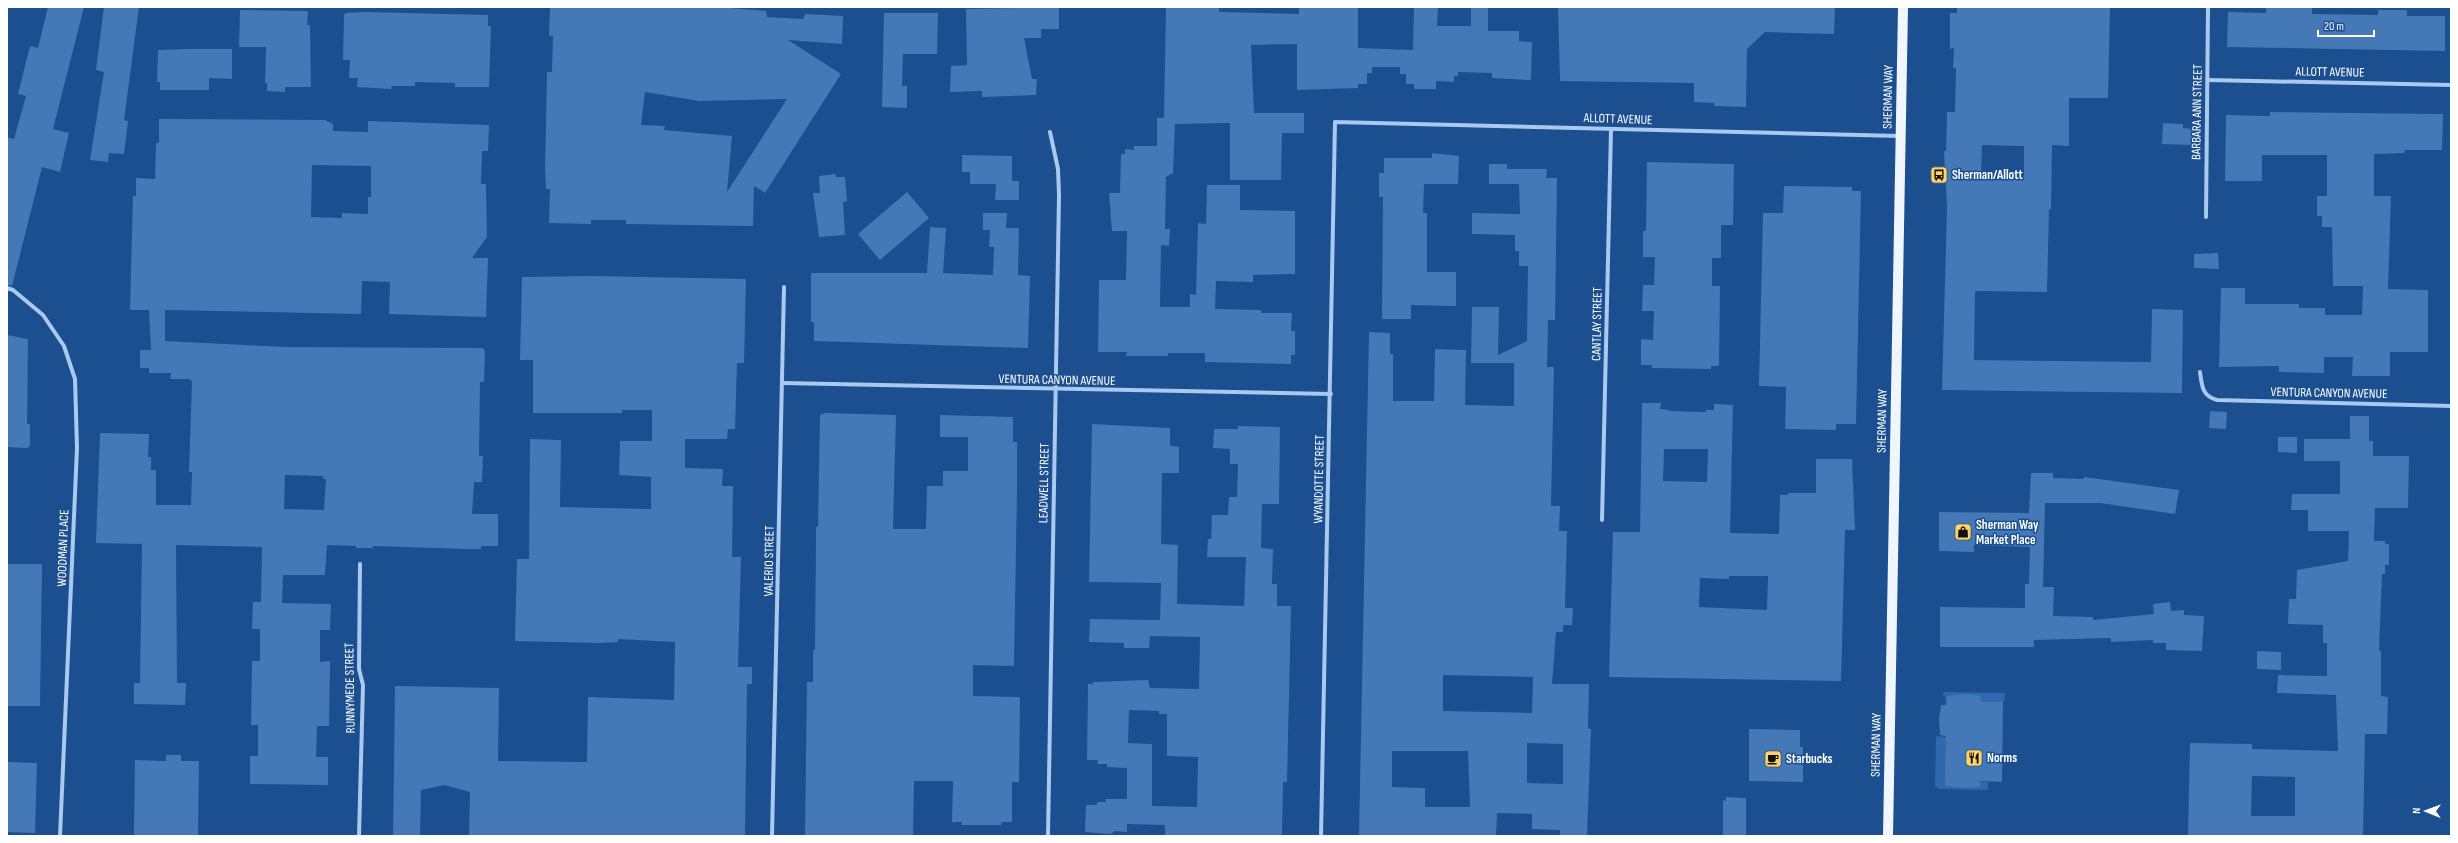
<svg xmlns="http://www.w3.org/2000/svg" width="2458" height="843" font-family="'Sofia Sans Condensed',sans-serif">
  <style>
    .green { fill: #2e69ad }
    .building { fill: #4478b7; fill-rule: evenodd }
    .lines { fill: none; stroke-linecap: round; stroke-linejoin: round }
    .minor { stroke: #a9c9ee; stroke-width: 4 }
    .primary { stroke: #f0f6ff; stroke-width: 10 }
    .labels { text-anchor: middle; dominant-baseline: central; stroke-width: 3; stroke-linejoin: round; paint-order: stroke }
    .street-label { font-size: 13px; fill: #fff; stroke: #1b4f8f }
    .poi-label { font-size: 13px; font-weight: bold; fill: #fff; stroke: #1b4f8f; text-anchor: start }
  </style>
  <rect width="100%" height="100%" fill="#1b4f8f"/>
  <g class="green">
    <polygon points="1944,692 2005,693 2004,702 1977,702 1946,708 1945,696 1942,696"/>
    <polygon points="1946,732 1976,781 1988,782 1988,790 1939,789 1935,786 1936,736 1945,737"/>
  </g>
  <g class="building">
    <polygon points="48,7 84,7 53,129 69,133 60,172 42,167 12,286 10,285 7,285 7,137 14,139 26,96 18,94 30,46 38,48"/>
    <polygon points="104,7 139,7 124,120 128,121 124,154 109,153 108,162 90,160 104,72 96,70"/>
    <path d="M 550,7 L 718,7 L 766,11 L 767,17 L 803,19 L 805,14 L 843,16 L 842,44 L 788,40 L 841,74 L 765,193 L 754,186 L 753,226 L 626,224 L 626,220 L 591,220 L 591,224 L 549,223 L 550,189 L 546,189 L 545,169 L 547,72 L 552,72 L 553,36 L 549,36 ZM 645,92 L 699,101 L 787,99 L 727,192 L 732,136 L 664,130 L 665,126 L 641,125 Z"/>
    <polygon points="1059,7 1059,29 1041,29 1041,38 1024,38 1032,79 1037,79 1036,95 982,97 982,91 950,92 951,66 967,65 966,9"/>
    <polygon points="1166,7 1219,7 1219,12 1299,14 1299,7 1358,7 1358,48 1413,50 1414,7 1438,7 1437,26 1471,26 1471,7 1488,7 1488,31 1519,31 1519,41 1532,42 1531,80 1492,78 1492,73 1458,72 1458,76 1454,76 1454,82 1436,81 1436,89 1414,89 1414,84 1406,84 1406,74 1400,74 1400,67 1372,67 1372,73 1367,73 1367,84 1358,84 1358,88 1297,90 1297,44 1251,45 1254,113 1304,113 1304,133 1282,133 1281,180 1230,180 1230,123 1175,124 1173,173 1166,177 1165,229 1170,229 1169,246 1161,245 1160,307 1190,307 1190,294 1196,295 1198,223 1206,224 1207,185 1240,185 1240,210 1295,211 1295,274 1253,275 1253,282 1216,281 1215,309 1261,310 1261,313 1292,313 1291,331 1295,331 1295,355 1291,355 1291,364 1205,362 1205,353 1168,353 1168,356 1126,356 1127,352 1098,352 1099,280 1126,280 1127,231 1112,231 1109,193 1120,193 1121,154 1125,154 1125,149 1134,150 1134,146 1157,146 1157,118 1164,118"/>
    <polygon points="1558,7 1835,7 1834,34 1765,32 1747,49 1746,107 1714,106 1714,103 1694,102 1694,83 1560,81"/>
    <path d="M 1957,7 L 2110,7 L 2108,98 L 2069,98 L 2069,146 L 2052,145 L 2051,209 L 2049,209 L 2047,292 L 1975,291 L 1974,360 L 2151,362 L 2152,309 L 2183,310 L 2182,393 L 1942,390 L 1947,207 L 1944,151 L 1946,151 L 1947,112 L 1955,112 L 1956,68 L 1953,68 L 1954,48 L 1950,49 L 1950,13 L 1957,13 ZM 1982,145 L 2024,146 L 2024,176 L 1981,176 Z"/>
    <polygon points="2295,7 2312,7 2312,14 2378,15 2378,10 2407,10 2407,16 2445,16 2445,51 2227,47 2228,12 2266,13 2266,8"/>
    <polygon points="240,10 308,11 307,25 310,25 311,87 285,87 285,92 267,91 267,83 265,83 266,47 239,47"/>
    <polygon points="365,12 488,15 488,26 491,26 489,87 455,87 455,83 415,82 415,86 392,86 391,89 357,87 358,78 349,78 350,60 343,60 344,15 346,13"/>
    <polygon points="884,13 938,13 937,54 903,54 902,86 907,86 907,108 882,107"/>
    <polygon points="186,49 232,49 232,79 209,78 209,90 160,90 160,82 157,82 158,50"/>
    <polygon points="2270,112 2443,114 2442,150 2405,150 2404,153 2374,154 2374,196 2391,196 2388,289 2428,290 2428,352 2390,352 2390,376 2352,376 2353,357 2324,357 2324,373 2279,372 2279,366 2219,367 2221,288 2245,288 2245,304 2299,304 2299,308 2325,308 2325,315 2362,315 2363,286 2333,286 2332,227 2322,227 2322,216 2317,216 2317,196 2327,196 2327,155 2262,155 2262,181 2225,181 2226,115 2270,116"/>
    <path d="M 159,119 L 325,120 L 333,124 L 333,131 L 368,132 L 368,121 L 489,125 L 488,151 L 482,151 L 481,184 L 486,184 L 487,237 L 472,258 L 488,258 L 486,317 L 389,314 L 390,282 L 362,281 L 361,314 L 165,310 L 165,341 L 287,347 L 483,348 L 485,351 L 484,382 L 480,382 L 479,456 L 483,456 L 482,482 L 474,482 L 472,514 L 498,514 L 498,546 L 481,546 L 481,549 L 467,549 L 373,546 L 373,548 L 356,548 L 356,546 L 327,545 L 325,575 L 283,575 L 282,603 L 331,604 L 330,630 L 320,630 L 320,662 L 330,661 L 329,726 L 317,726 L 316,757 L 328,757 L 328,785 L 250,784 L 250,756 L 258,756 L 258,725 L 251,725 L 252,661 L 260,661 L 260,629 L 252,629 L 253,602 L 261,602 L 262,547 L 176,545 L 177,683 L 186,683 L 185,705 L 134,704 L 134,683 L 140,683 L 142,544 L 96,543 L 100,433 L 149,434 L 148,457 L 151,457 L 151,470 L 156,470 L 156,505 L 191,505 L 192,472 L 189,472 L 192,381 L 189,379 L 170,379 L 171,373 L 149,373 L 149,368 L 140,368 L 140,350 L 151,350 L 149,310 L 130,310 L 133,196 L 136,196 L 136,178 L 155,179 L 156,143 L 159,143 ZM 312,165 L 371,166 L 371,197 L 368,197 L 368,214 L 342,213 L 342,218 L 311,217 ZM 285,475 L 323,476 L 323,479 L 326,479 L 324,510 L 284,509 Z"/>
    <polygon points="2163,123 2183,124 2183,128 2193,129 2192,145 2162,144"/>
    <polygon points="1432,153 1459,156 1458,184 1424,184 1423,213 1427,213 1427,272 1456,272 1456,306 1411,305 1411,319 1382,319 1383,197 1379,197 1379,173 1384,173 1384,158 1432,158"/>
    <polygon points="962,155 1012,156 1012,181 1019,181 1019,200 995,200 996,184 970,184 970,172 962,172"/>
    <polygon points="1647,162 1734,164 1733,225 1721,225 1721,258 1712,258 1712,286 1720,286 1719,366 1711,366 1711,369 1652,368 1652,365 1641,365 1641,339 1653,340 1654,311 1642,311 1643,285 1654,285 1655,257 1643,257 1643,231 1646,231"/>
    <path d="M 1489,164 L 1507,164 L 1507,169 L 1547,169 L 1546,178 L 1557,178 L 1555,320 L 1548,320 L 1547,367 L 1554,367 L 1551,506 L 1560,506 L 1559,531 L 1567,531 L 1565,608 L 1573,608 L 1572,625 L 1563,625 L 1563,632 L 1556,632 L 1552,684 L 1589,684 L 1588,728 L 1591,729 L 1587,836 L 1560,836 L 1560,830 L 1532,829 L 1532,814 L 1497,813 L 1496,836 L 1359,836 L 1369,332 L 1390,333 L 1390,354 L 1393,354 L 1393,401 L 1434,401 L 1435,349 L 1466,350 L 1465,405 L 1514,406 L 1514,363 L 1471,363 L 1472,307 L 1499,307 L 1498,355 L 1527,341 L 1528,266 L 1519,266 L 1519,251 L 1515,251 L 1515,235 L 1472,234 L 1472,213 L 1520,214 L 1519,184 L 1489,184 ZM 1443,675 L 1533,677 L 1532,713 L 1443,711 ZM 1527,743 L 1563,744 L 1563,784 L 1527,783 ZM 1392,751 L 1468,751 L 1470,807 L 1425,807 L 1425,788 L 1392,787 Z"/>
    <polygon points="835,174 836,177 845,177 847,201 843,202 845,235 819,237 813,193 820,193 819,176"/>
    <polygon points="1784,186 1852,187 1852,191 1861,191 1856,424 1836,424 1836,430 1785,429 1786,387 1759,386 1763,213 1783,213"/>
    <polygon points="907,192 929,218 880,260 858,234"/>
    <polygon points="983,213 1007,213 1006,228 1019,228 1018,275 1030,276 1028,348 814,341 814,322 811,322 811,273 927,273 930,227 946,228 943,273 993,275 994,247 989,247 990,230 983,230"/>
    <polygon points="2218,253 2219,269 2194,268 2194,254"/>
    <polygon points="590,276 746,279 744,363 737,363 735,429 728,429 727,439 685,439 685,468 723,469 722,486 733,486 732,557 741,557 738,667 752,667 752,684 747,684 745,836 469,836 470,792 444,785 421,790 420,836 393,836 395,686 499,688 498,761 587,762 588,697 674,700 675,642 618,639 618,642 601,643 515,641 517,559 529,559 530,439 561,440 560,507 651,509 651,477 619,475 620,441 652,441 652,410 622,410 622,413 533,413 533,360 520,360 522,277"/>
    <polygon points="7,335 28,339 27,424 30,424 30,446 27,448 7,447"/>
    <path d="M 1642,403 L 1661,403 L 1660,409 L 1669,410 L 1669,411 L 1706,412 L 1706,410 L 1714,410 L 1714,404 L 1733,405 L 1730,533 L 1779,534 L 1780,495 L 1788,495 L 1788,493 L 1816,493 L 1816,459 L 1852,459 L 1855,530 L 1845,530 L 1841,681 L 1609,677 L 1613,532 L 1640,532 ZM 1664,449 L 1708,449 L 1707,482 L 1663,481 ZM 1729,576 L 1768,576 L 1767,610 L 1699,607 L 1700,578 L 1729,579 Z"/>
    <polygon points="2210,411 2227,412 2226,429 2209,428"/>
    <polygon points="825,413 896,415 893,529 926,529 927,486 943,486 943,471 968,471 968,437 940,437 940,415 1013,417 1013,442 1017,442 1017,490 1014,666 973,665 973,696 1020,697 1019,782 1012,782 1012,822 1002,822 1001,825 962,825 962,822 952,822 953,781 914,781 913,836 805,836 807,682 813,682 813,650 815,650 816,538 816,527 818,527 820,415"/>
    <path d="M 2350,416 L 2369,416 L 2369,441 L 2373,441 L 2373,456 L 2409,456 L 2408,508 L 2375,508 L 2374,541 L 2385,541 L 2385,544 L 2389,544 L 2389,565 L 2385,565 L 2385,574 L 2382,574 L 2379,651 L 2381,651 L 2381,696 L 2388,697 L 2387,734 L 2365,734 L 2363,836 L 2188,836 L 2190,743 L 2252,744 L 2252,749 L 2338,751 L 2336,695 L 2277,693 L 2278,675 L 2327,676 L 2327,643 L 2323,643 L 2323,625 L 2288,624 L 2289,599 L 2296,599 L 2297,570 L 2348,561 L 2349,531 L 2308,531 L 2308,510 L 2291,510 L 2292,494 L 2340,494 L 2340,461 L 2304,461 L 2304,439 L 2350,439 ZM 2252,776 L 2295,777 L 2295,816 L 2251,816 Z"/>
    <path d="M 1092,424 L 1170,428 L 1170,446 L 1179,447 L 1179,473 L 1162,473 L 1161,544 L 1178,545 L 1177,604 L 1244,606 L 1246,557 L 1207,557 L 1208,539 L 1211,539 L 1212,515 L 1228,515 L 1229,497 L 1237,497 L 1238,464 L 1230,464 L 1230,449 L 1213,448 L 1214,429 L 1238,429 L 1238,426 L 1280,427 L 1279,504 L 1262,504 L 1261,548 L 1273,549 L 1272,584 L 1277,584 L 1277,606 L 1291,606 L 1287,782 L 1283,782 L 1282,836 L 1165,836 L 1165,825 L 1127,824 L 1127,832 L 1114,831 L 1111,834 L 1085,832 L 1086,805 L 1097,805 L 1097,802 L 1106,802 L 1106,799 L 1127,799 L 1127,768 L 1107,767 L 1107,764 L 1097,764 L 1098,760 L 1087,760 L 1088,684 L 1093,684 L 1093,682 L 1148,680 L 1150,688 L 1199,689 L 1200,637 L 1150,636 L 1149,648 L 1124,648 L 1124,643 L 1089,642 L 1090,619 L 1160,620 L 1161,583 L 1089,582 ZM 1129,710 L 1159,711 L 1159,714 L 1167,714 L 1167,756 L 1198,757 L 1197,807 L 1152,806 L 1152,744 L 1128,743 Z"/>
    <polygon points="2278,437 2297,437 2297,453 2278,452"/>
    <polygon points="2031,473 2053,473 2053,478 2084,479 2084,477 2179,490 2175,514 2100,503 2045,503 2043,587 2054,587 2053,616 2093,617 2093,620 2154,614 2153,604 2170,602 2171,611 2184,610 2184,615 2204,616 2202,651 2166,650 2166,643 2153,643 2153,640 2111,642 2111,638 2034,640 2034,647 1940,647 1940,607 2025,608 2025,584 2029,584 2030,547 1974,545 1974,552 1939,551 1939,512 2029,513"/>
    <polygon points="7,564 42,564 40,706 7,706"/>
    <polygon points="2257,651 2281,652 2281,670 2257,669"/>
    <polygon points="1965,694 1981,696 1981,702 2003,702 2002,782 1980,781 1980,787 1963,788 1945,786 1946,736 1940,735 1939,720 1941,705 1947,705 1947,696"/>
    <polygon points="1749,729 1800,730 1800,747 1803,747 1803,782 1749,781"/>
    <polygon points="166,755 181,755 181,761 199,761 198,836 134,836 135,760 166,761"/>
    <polygon points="7,762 37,763 35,833 7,832"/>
    <polygon points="1726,797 1746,798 1746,836 1723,836 1723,800 1726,801"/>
  </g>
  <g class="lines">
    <g class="minor">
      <polyline points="2208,80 2451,85"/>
      <polyline points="2206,217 2208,7"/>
      <polyline points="7,288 13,290 43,315 64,346 75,379 77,448 60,836"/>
      <path d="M 2200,372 C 2202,386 2202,396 2217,400 L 2451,406"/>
      <polyline points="783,383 1331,394"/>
      <polyline points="1602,520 1611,129"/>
      <polyline points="359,836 363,685 359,669 360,564"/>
      <polyline points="772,836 784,287"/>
      <polyline points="1048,836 1059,195 1058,169 1050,132"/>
      <polyline points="1321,836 1335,122 1900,136"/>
    </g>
    <polyline class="primary" points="1888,836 1903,7"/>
  </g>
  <defs>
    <symbol id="bus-square" viewBox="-11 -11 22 22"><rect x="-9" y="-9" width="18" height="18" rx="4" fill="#ffd166" stroke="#1b4f8f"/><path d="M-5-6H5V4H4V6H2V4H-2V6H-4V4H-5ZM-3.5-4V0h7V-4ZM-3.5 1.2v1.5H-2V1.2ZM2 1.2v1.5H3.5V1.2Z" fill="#111"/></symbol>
    <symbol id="shop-square" viewBox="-11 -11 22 22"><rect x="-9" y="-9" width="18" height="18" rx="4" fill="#ffd166" stroke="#1b4f8f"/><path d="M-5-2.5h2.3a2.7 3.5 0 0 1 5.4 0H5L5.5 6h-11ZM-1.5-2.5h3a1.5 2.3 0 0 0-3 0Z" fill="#111"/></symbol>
    <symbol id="restaurant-square" viewBox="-11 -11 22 22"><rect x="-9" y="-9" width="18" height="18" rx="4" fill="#ffd166" stroke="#1b4f8f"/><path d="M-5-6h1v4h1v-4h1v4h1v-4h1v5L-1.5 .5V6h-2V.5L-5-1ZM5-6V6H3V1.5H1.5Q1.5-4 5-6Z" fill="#111"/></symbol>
    <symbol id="cafe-square" viewBox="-11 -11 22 22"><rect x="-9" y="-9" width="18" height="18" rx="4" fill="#ffd166" stroke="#1b4f8f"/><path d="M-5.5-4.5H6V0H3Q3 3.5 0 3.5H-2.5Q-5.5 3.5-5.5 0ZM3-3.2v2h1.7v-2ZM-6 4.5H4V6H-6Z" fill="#111"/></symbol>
  </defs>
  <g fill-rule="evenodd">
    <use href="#bus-square" x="1929" y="165" width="20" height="20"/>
    <use href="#shop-square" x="1953" y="522" width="20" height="20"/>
    <use href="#restaurant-square" x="1964" y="748" width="20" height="20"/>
    <use href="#cafe-square" x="1763" y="749" width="20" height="20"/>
  </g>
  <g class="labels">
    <g class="street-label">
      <text transform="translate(2330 72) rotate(1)">ALLOTT AVENUE</text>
      <text transform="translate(1888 97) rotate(-89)">SHERMAN WAY</text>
      <text transform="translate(2197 112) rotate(-89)">BARBARA ANN STREET</text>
      <text transform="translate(1618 119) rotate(2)">ALLOTT AVENUE</text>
      <text transform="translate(1597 324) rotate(-89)">CANTLAY STREET</text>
      <text transform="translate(1057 380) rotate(1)">VENTURA CANYON AVENUE</text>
      <text transform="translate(2329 393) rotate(1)">VENTURA CANYON AVENUE</text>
      <text transform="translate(1882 421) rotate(-89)">SHERMAN WAY</text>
      <text transform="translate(1319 479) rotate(-89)">WYANDOTTE STREET</text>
      <text transform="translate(1044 483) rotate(-89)">LEADWELL STREET</text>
      <text transform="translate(63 548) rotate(-88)">WOODMAN PLACE</text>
      <text transform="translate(769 561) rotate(-89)">VALERIO STREET</text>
      <text transform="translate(350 688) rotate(-91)">RUNNYMEDE STREET</text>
      <text transform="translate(1876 745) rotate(-89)">SHERMAN WAY</text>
    </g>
    <g class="poi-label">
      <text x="1952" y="175">Sherman/Allott</text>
      <text x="1976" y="525">Sherman Way<tspan x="1976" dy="15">Market Place</tspan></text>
      <text x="1987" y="758">Norms</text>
      <text x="1786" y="759">Starbucks</text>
    </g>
  </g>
  <rect width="2458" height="843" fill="none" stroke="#ffffff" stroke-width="16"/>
  <g transform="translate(2426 811) rotate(271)" stroke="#1b4f8f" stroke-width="3" paint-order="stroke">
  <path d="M0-3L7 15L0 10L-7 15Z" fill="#ffffff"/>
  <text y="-6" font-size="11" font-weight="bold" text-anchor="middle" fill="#ffffff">N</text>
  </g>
  <path d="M2318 30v6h56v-6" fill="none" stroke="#ffffff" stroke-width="2"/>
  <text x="2324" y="30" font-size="12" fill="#ffffff" stroke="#1b4f8f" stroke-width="3" paint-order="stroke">20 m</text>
</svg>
